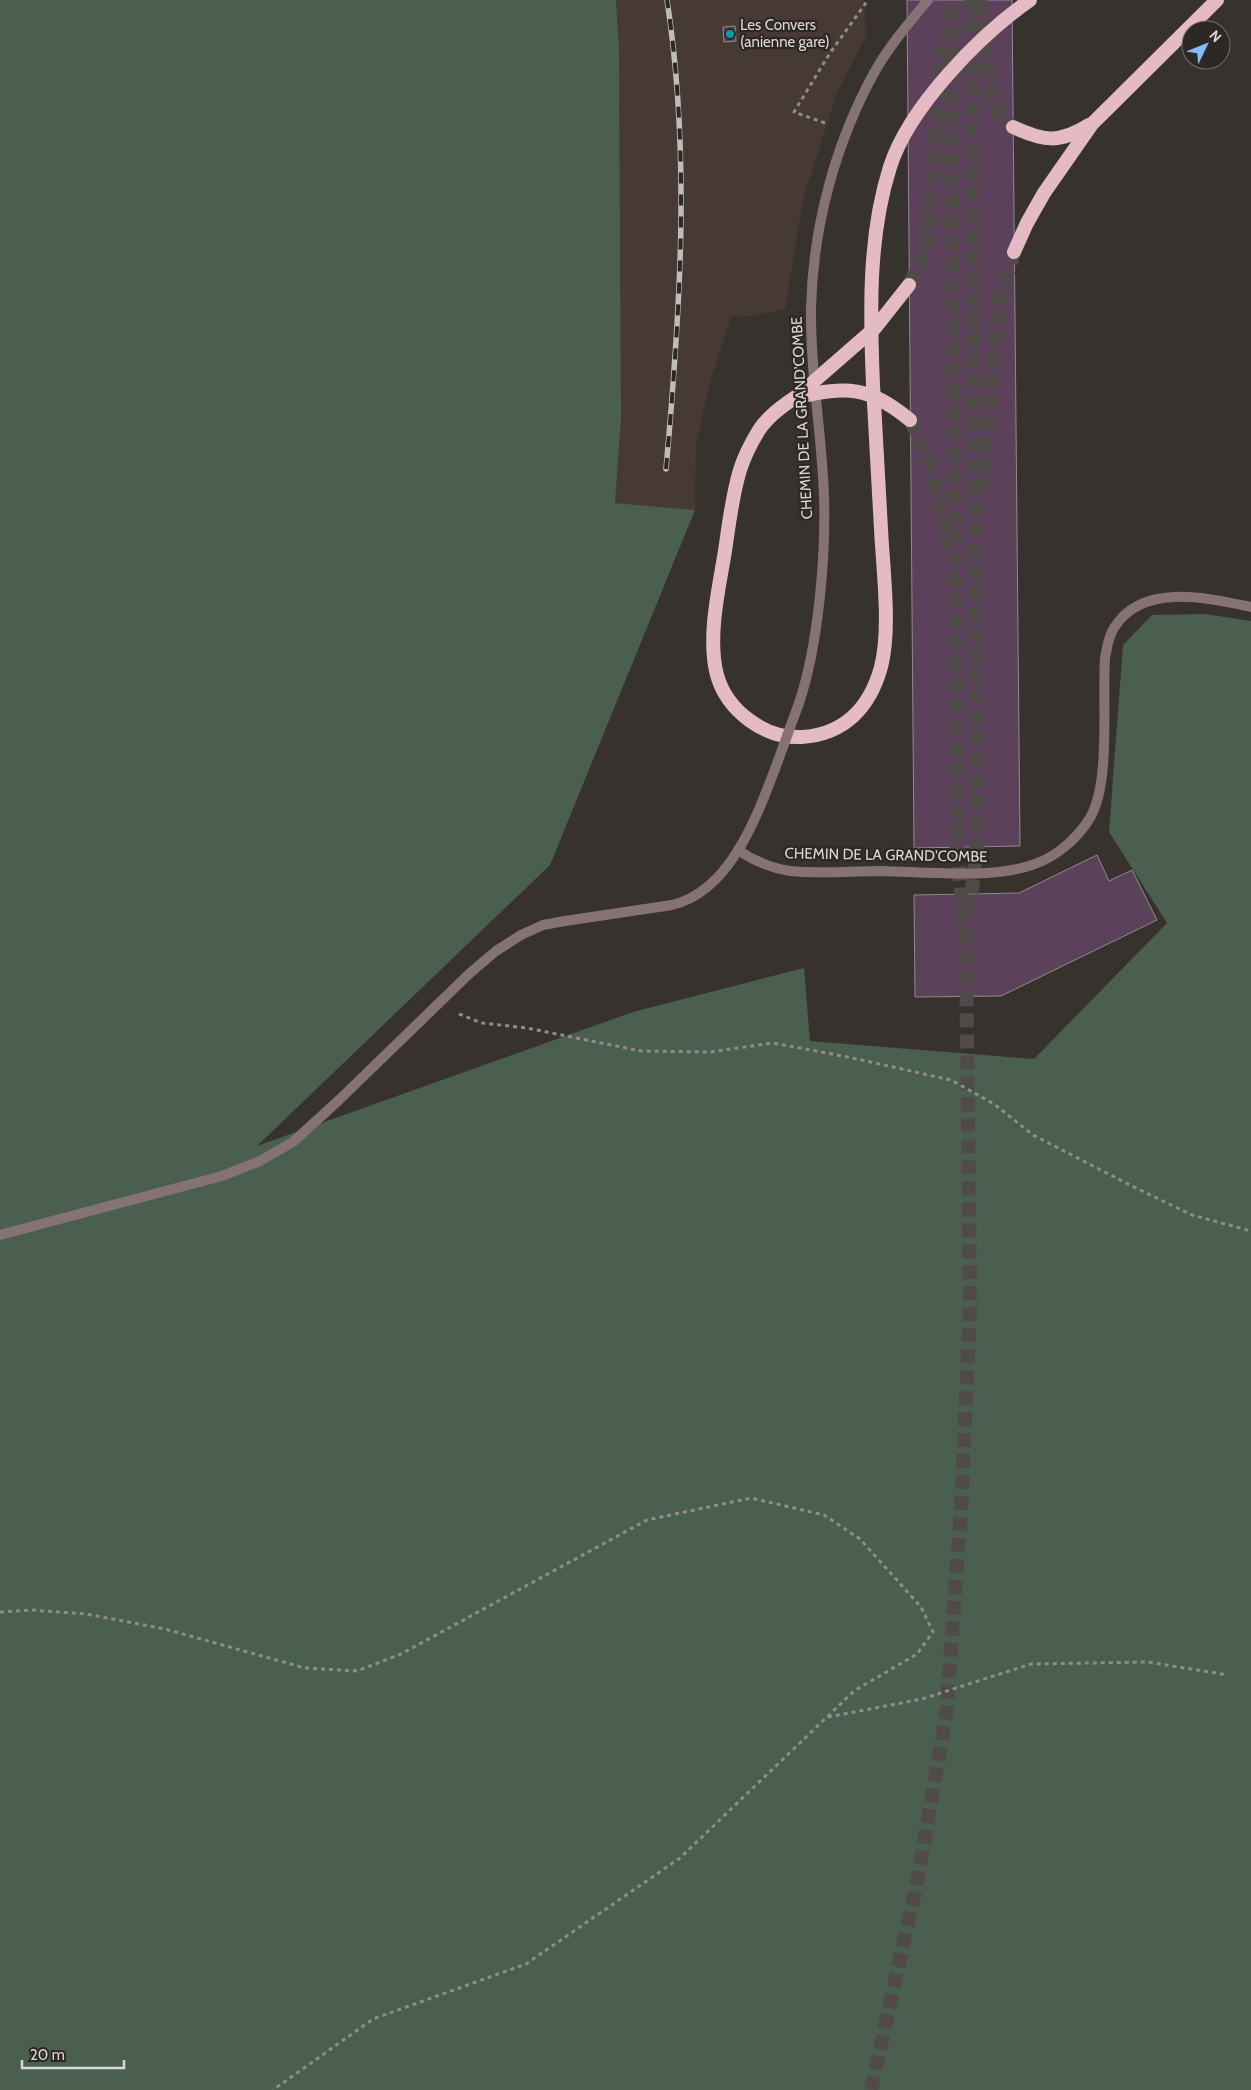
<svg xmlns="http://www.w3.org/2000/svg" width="1251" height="2090" font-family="Cabin,sans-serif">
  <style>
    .built { fill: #473a34 }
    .green { fill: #4a5f50 }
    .building { fill: #5b4159; stroke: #908a8f }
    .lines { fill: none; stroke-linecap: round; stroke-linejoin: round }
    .trunk-tunnel { stroke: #504b48; stroke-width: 14; stroke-dasharray: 14 7; stroke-linecap: butt }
    .path { stroke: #908c89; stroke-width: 3; stroke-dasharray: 4 4; stroke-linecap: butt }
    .minor { stroke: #847275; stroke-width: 10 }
    .tertiary { stroke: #847275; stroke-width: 10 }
    .trunk { stroke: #e4bbc4; stroke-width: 14 }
    .rail-casing { stroke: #c0bcba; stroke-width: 5.5 }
    .rail { stroke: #2e2825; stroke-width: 4; stroke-dasharray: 11; stroke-linecap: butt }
    .tertiary-bridge { stroke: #847275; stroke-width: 10 }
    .trunk-bridge { stroke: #e4bbc4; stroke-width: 14 }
    .culture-dot { fill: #0f9aa8; stroke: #2e2825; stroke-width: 2 }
    .labels { text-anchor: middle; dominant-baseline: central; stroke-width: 4.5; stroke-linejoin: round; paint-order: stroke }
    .poi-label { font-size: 15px; fill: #dbd7d5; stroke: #2e2825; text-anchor: start }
    .street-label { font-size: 15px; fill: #dbd7d5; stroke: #2e2825 }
  </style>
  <rect width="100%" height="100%" fill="#38322f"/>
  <polygon class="built" points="616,0 864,0 866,36 837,93 803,199 785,309 753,316 731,317 711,379 696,444 695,510 615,503 621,419 619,47"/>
  <polygon class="green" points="0,0 616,0 619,47 621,419 615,503 695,510 550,865 257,1146 633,1012 804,968 810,1041 1034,1059 1167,923 1109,832 1123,645 1152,615 1205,614 1251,621 1251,2090 0,2090"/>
  <g class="building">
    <polygon points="907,0 1012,0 1020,846 914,848"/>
    <polygon points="735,26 736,41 724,42 723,27"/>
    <polygon points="1097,855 1109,881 1132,870 1157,920 1001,996 915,997 914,895 1019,893"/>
  </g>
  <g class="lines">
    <g class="trunk-tunnel">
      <path d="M 980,0 C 982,22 988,98 999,114 C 1002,119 1008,123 1013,127"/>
      <polyline points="909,285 923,255 928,239 943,36"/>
      <polyline points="910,420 927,452 949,547"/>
      <polyline points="981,492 997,320 1000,297 1014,252"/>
      <polyline points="969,914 977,847 971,0"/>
      <polyline points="871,2090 918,1878 946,1716 961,1511 970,1307 966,942 957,848 951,0"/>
    </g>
    <g class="path">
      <polyline points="825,123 794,112 830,53 868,0"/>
      <polyline points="459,1014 482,1023 527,1028 641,1051 710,1052 773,1043 848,1057 951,1080 994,1104 1033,1135 1130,1185 1192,1215 1251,1231"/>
      <polyline points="0,1612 31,1610 86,1614 165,1629 305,1668 357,1671 401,1654 647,1520 751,1498 824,1515 860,1539 921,1607 933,1632 917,1654 854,1691 680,1858 526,1964 373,2019 273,2090"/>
      <polyline points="828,1717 922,1699 1031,1664 1148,1662 1228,1675"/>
    </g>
    <path class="minor" d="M 738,850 C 754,861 771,868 790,871 C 820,874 851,871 881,871 C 925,872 992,879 1032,865 C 1055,858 1077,839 1090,818 C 1111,782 1102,702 1105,658 C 1107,648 1108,637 1114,628 C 1142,582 1208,598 1251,607"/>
    <g class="tertiary">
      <path d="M 799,703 C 818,647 826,557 824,497 C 822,434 810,371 811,308 C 813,227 835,144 874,73 C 889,46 909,23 928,0"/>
      <path d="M 0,1235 L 222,1176 L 260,1161 L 293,1142 L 339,1100 L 470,973 L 496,951 L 521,935 L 543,925 L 565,921 L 672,905 C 729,892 756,819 775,769"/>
    </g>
    <g class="trunk">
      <path d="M 1013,127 C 1043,141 1059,144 1089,125"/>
      <polyline points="1014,252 1027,223 1044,193 1092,124 1217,0"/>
      <path d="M 796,397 C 782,406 768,416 759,430 C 751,443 744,457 740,470 C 732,496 729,524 725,551 C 719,588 707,638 717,675 C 727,711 765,739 802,737 C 845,734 870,707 881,667 C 891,629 883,570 881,529 C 878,481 876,433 873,385 C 870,313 868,236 890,167 C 909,107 980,35 1030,0"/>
    </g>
    <defs>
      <path id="rail" d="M 666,469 C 680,313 691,156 667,0"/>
    </defs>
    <use href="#rail" class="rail-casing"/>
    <use href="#rail" class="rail"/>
    <polyline class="tertiary-bridge" points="775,769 799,703"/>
    <g class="trunk-bridge">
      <polyline points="796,397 875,328 909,285"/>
      <path d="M 797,397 C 848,386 868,386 910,420"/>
    </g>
  </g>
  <circle class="culture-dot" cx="730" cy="34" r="5"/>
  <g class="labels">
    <g class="poi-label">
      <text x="740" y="25">Les Convers<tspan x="740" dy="17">(anienne gare)</tspan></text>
    </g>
    <g class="street-label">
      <text transform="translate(802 418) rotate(-93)">CHEMIN DE LA GRAND'COMBE</text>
      <text transform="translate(886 855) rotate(1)">CHEMIN DE LA GRAND'COMBE</text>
    </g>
  </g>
  <g transform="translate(1206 45) rotate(47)"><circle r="24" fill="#2e2825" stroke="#736e6b"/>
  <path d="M0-4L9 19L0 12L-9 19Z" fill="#82bcfa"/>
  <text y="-8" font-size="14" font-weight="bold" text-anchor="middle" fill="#dbd7d5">N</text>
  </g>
  <path d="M22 2060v8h102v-8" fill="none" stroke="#dbd7d5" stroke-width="2.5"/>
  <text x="30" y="2060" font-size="15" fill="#dbd7d5" stroke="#2e2825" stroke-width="4" paint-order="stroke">20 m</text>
</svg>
